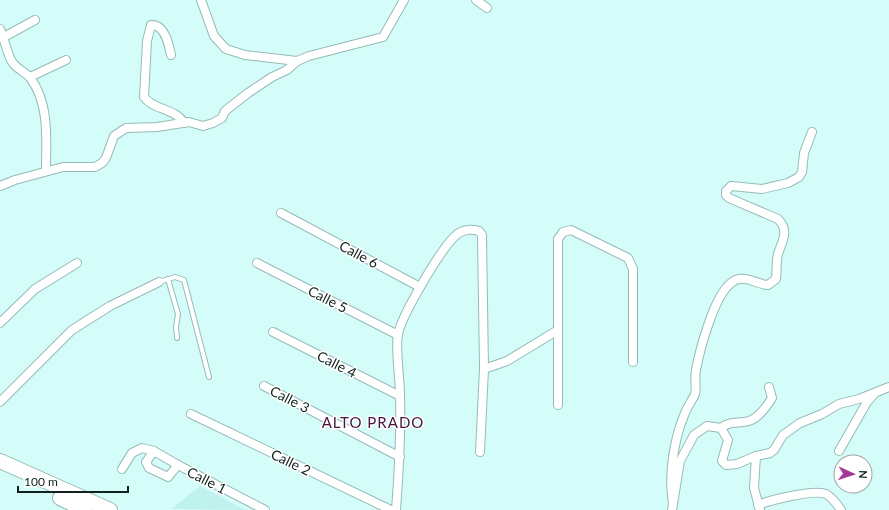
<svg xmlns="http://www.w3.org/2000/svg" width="889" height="510" font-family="Lato,sans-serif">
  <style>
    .built { fill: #bff2ed }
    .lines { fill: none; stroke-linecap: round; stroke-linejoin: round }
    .lane-casing { stroke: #94bbb8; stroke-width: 6 }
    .street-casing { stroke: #94bbb8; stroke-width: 10 }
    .highway-casing { stroke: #94bbb8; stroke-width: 16 }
    .lane { stroke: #fff; stroke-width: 4 }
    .street { stroke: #fff; stroke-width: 8 }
    .highway { stroke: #fff; stroke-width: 14 }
    .labels { text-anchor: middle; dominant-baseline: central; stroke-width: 3; stroke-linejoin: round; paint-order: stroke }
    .street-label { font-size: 14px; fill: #11211f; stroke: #fff }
    .neighbourhood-label { font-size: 15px; letter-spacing: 1px; fill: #481340; stroke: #fff }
  </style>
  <rect width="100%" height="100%" fill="#d4fdf9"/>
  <polygon class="built" points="200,486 245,510 171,509"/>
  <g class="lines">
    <defs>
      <g id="lane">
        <polyline points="168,279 178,314 176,327 177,338"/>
        <polyline points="159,282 175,277 184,280 209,377"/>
      </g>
      <g id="street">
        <polyline points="201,0 214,36 226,49 245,55 297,61"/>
        <polyline points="476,0 487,8"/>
        <path d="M 0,29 C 4,37 8,58 13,63 C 18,70 26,72 31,79 C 50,105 46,141 46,171"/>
        <polyline points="4,37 35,20"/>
        <path d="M 171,55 C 169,45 165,24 151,25 L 147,41 L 144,97 C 153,110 175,108 184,123"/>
        <polyline points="30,77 66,60"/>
        <polyline points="0,186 15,180 63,167 95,167 102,163 106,158 114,136 126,128 157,127 189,122 203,126 213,123 222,118 225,111 248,93 272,77 287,70 297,61 309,56 383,37 404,0"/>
        <polyline points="281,213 420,287"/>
        <polyline points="257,263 398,335"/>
        <polyline points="0,323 35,289 77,263"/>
        <polyline points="273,332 400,396"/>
        <polyline points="264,386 400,457"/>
        <polyline points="0,402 72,330 110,306 159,282"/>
        <polyline points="558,405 558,239 563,232 571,230 628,258 633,269 633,362"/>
        <polyline points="191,414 391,510"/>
        <path d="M 721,428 C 732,420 738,424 749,421 C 759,418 767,406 772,398 L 769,387"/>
        <polyline points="154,451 146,462 149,468 168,477 178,465 265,510"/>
        <polyline points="839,451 867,402 875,393"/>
        <polyline points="480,452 484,369"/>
        <polyline points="756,456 754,488 760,510"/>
        <polyline points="122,469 132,453 142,448 154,451 178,465"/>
        <path d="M 673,503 C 668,476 674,438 685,413 C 687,407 692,401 695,394 C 697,387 694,378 696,370 C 700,349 714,296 731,283 C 743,273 755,284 768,285 L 776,279 C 777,271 776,262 778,254 C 782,241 790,231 778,219 L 729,198 L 726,195 L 726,191 L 731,186 L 762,189 L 788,183 L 799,177 L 802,172 L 804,153 L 812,132"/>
        <path d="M 758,505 C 771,500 814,489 826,494 C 833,498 837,504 841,510"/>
        <path d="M 396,510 C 399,471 401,433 400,394 C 400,379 395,347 398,334 C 402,315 444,242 459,233 C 466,229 472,229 479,231 L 482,235 L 484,369 L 507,361 L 558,330"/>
        <polyline points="672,510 680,461 694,435 707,426 721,428 728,440 722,461 726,465 737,464 756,456 770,453 774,450 783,435 800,423 822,414 839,404 859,399 889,387"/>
      </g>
      <g id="highway">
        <polyline points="0,461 110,510"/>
        <polyline points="60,498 85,510"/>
      </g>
    </defs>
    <use href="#lane" class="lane-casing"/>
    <use href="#street" class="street-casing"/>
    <use href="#highway" class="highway-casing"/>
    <use href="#lane" class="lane"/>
    <use href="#street" class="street"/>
    <use href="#highway" class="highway"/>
  </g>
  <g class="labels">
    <g class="street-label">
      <text transform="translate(359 254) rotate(28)">Calle 6</text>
      <text transform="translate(328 299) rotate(27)">Calle 5</text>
      <text transform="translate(337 364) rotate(27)">Calle 4</text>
      <text transform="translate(290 399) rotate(27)">Calle 3</text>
      <text transform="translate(291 462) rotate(26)">Calle 2</text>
      <text transform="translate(207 480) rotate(27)">Calle 1</text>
    </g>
    <g class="neighbourhood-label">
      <text x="373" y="422">ALTO PRADO</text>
    </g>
  </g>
  <g transform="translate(853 474) rotate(93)"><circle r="19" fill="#ffffff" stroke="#a0a6a5"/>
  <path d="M0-3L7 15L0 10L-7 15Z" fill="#a73896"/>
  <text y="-6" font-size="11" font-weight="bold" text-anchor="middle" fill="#11211f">N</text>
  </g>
  <path d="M18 486v6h110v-6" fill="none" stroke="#11211f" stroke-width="2"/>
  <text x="24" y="486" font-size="12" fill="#11211f" stroke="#ffffff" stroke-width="3" paint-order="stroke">100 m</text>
</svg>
